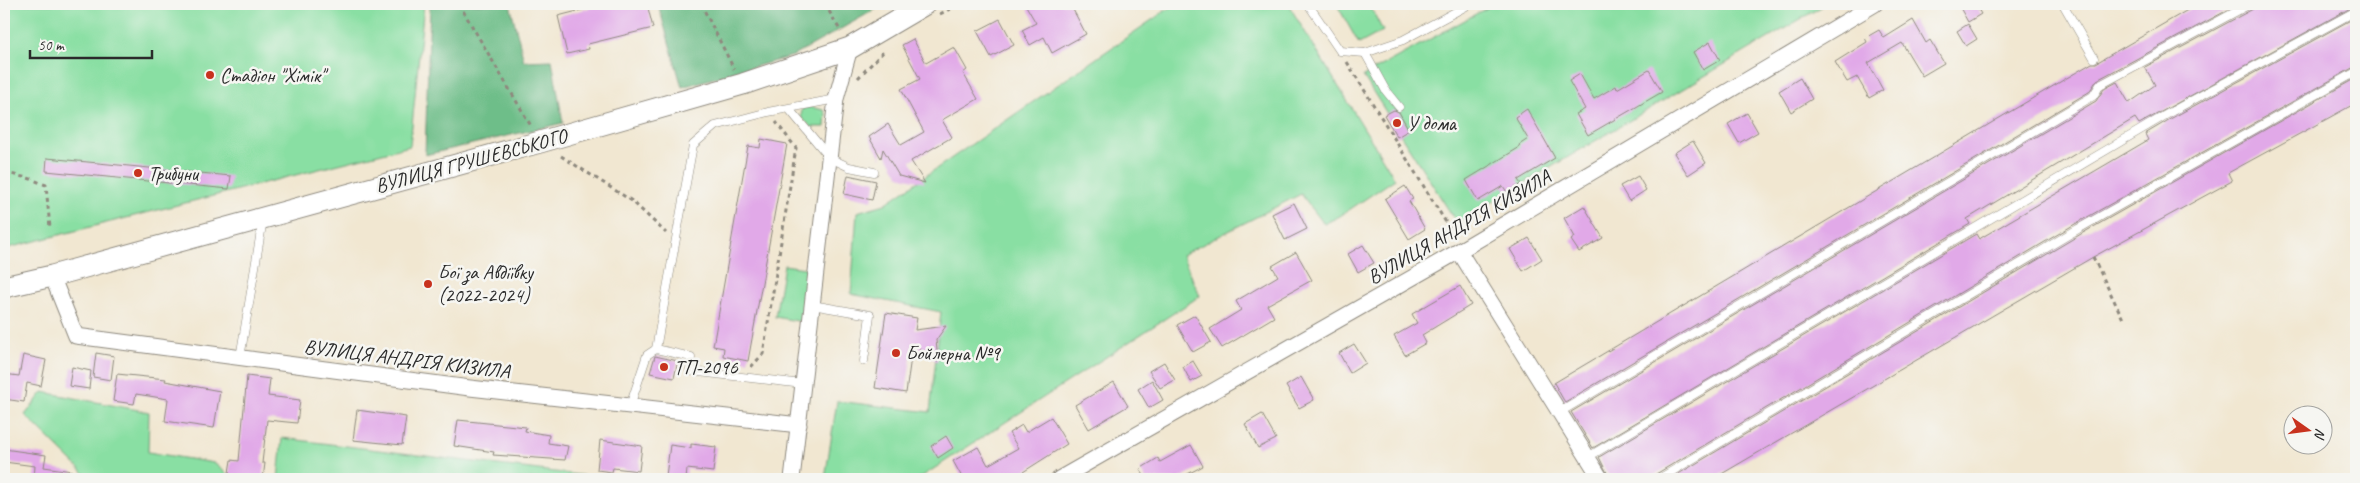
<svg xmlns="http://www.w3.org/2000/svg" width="2360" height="483" font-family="Caveat,sans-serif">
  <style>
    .green { fill: #89dfa3; stroke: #5a8567 }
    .forest { fill: #6ebe89; stroke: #4c745a }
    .building { fill: #e1a9e8 }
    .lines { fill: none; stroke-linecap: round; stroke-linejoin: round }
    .service-casing { stroke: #8e897e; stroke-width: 9 }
    .minor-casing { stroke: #8e897e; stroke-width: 17 }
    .secondary-casing { stroke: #8e897e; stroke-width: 23 }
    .path { stroke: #8e897e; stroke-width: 3; stroke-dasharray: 4 4; stroke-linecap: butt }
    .service { stroke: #fff; stroke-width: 8 }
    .minor { stroke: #fff; stroke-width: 15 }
    .secondary { stroke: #fff; stroke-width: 21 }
    .poi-dot { fill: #c8321e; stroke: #f6f6f2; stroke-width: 2 }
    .labels { text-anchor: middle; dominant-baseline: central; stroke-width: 5; stroke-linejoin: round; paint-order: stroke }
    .poi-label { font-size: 20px; fill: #2b2b2b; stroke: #f6f6f2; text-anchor: start }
    .street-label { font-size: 20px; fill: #2b2b2b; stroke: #f6f6f2 }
  </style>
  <rect width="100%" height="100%" fill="#f6f6f2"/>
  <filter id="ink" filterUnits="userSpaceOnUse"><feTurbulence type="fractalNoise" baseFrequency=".02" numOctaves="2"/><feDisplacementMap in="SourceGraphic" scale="10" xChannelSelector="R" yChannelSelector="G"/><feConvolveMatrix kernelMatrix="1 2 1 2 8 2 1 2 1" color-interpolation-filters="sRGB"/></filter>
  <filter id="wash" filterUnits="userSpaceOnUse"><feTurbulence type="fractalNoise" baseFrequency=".0096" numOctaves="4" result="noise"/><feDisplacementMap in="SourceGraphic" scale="20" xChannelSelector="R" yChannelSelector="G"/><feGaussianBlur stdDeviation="1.12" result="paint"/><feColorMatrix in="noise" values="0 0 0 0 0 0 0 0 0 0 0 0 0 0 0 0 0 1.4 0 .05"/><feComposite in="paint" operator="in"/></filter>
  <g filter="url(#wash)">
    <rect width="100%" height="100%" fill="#f1e7d1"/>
    <g class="green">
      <polygon points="4,4 424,4 410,146 4,249"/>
      <polygon points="1175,4 1288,4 1395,179 1340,216 1324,224 1301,194 1182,255 1200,296 918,479 825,479 837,401 930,412 941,312 851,294 857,212 885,204"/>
      <polygon points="1340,4 1369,4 1383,31 1359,44 1337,5"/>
      <polygon points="1494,4 1826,4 1457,223 1363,76"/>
      <polygon points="810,107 824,110 826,114 825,127 811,127 801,117 802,109"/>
      <polygon points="784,265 812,269 803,322 775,317"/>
      <polygon points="43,392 149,412 148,452 214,463 233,479 90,479 25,415"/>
      <polygon points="282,438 611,479 278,479"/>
    </g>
    <g class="forest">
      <polygon points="430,4 510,4 524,61 552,60 563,123 425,155"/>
      <polygon points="658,4 885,4 793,56 682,87"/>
    </g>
    <g id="blocks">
      <g class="building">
        <polygon points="605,4 647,4 653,28 588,44 589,49 567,54 558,16"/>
        <polygon points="1025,4 1070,4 1086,34 1052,53 1044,37 1030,45 1022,30 1036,23"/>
        <polygon points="1958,4 1975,4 1981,14 1968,22"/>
        <polygon points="2198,4 2239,4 2097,80 2089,92 1565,402 1563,399 1554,383 2092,63 2096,63"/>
        <polygon points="2256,4 2356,4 2356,5 2139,124 2135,118 1967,219 1970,224 1593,448 1571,412 2096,101 2104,89 2117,82 2129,103 2155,85 2145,67 2253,9"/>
        <polygon points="2356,17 2356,66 2075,224 1656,474 1653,479 1610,479 1599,457 1976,234 1979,239 2148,140 2145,134 2172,118"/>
        <polygon points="1000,19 1014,45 991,57 977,31"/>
        <polygon points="1913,20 1926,43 1930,40 1944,63 1922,76 1902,43 1868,63 1883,90 1869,98 1857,77 1847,82 1835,62 1867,42 1865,38 1879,30 1884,38"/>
        <polygon points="1968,24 1977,39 1966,46 1957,31"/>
        <polygon points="913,39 926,63 954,47 967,70 963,73 978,99 942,120 952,137 911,161 925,183 899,176 883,149 881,158 869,137 888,124 901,145 924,132 901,89 920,79 902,45"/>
        <polygon points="1710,42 1720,60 1703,70 1693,52"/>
        <polygon points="1649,70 1662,92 1588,135 1576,114 1585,109 1569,81 1580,74 1594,99 1616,86 1617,89"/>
        <polygon points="1800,78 1812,99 1791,112 1779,91"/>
        <polygon points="2356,78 2356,103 2228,173 2232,181 2093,257 1713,479 1670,479 2081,234"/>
        <polygon points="1527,109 1555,158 1518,180 1521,184 1507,192 1503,186 1478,201 1466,180 1520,147 1519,145 1528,139 1515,117"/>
        <polygon points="1394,110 1399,112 1409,130 1397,137 1384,115"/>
        <polygon points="1747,113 1758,132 1739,143 1728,124"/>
        <polygon points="761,139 787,144 748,361 723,356 724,348 713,346 748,146 760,148"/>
        <polygon points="1693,141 1706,163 1688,175 1674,153"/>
        <polygon points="47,158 231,176 229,189 46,171"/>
        <polygon points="848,175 876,181 872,200 844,194"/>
        <polygon points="1638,176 1646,190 1629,201 1620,186"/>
        <polygon points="1405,186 1413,199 1409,201 1425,229 1409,239 1385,199"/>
        <polygon points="1294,203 1307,229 1285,240 1272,214"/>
        <polygon points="1584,206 1603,238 1579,252 1571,240 1575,237 1564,218"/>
        <polygon points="1529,238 1542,259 1523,271 1510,249"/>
        <polygon points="1363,245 1374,263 1358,272 1348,254"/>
        <polygon points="1296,252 1312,280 1267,305 1274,317 1222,348 1210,329 1241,310 1236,301 1278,276 1272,266"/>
        <polygon points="1460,286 1471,305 1422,335 1426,343 1405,355 1394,336 1417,323 1412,314"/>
        <polygon points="886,313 917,318 915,330 946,326 936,340 938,362 913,343 906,393 875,388"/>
        <polygon points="1195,315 1211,342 1193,352 1177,325"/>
        <polygon points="1354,344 1366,363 1350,373 1339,353"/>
        <polygon points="96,353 114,356 111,380 93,377"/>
        <polygon points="23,355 46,360 41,386 27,383 24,402 4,399 4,374 19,376"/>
        <polygon points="655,356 678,361 674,378 650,373"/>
        <polygon points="1193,361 1202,376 1191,382 1183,367"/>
        <polygon points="1164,362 1175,380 1160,388 1149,371"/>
        <polygon points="72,367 91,371 89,389 69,386"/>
        <polygon points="117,374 166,379 165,381 220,391 214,428 165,421 168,399 136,394 134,404 113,401"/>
        <polygon points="247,376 270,379 268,396 300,400 297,423 267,420 262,463 265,463 263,479 228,479 231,460 239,461"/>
        <polygon points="1301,377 1314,400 1299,408 1286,386"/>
        <polygon points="1152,380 1163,400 1149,408 1138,389"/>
        <polygon points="1114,382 1128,406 1089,429 1075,405"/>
        <polygon points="357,410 406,417 402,445 353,440"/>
        <polygon points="1262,414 1276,439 1258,448 1245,424"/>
        <polygon points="1051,417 1067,444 1012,479 963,479 953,461 978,447 988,465 1018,448 1009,433 1022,425 1026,432"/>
        <polygon points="458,420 526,427 525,431 549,435 548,443 568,446 565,460 493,455 494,452 454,446"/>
        <polygon points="946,436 953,448 938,458 931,446"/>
        <polygon points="600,440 642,446 639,471 613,468 612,472 597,470"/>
        <polygon points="691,444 716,447 713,472 687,469 686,479 666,476 670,445 691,448"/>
        <polygon points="1191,445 1203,466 1178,479 1146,479 1140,469 1158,458 1160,462"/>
        <polygon points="4,449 46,455 44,467 72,471 72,479 34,479 35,466 4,462"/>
      </g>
    </g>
  </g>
  <g filter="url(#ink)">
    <use href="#blocks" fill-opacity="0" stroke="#8e897e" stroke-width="1"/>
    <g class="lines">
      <defs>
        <g id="service">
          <polyline points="1308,4 1340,51 1365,53 1403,40 1470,4"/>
          <polyline points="2063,4 2094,58"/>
          <polyline points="1365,53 1386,91 1399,107"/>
          <polyline points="789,109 830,158 849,167 874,172"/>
          <polyline points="812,305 870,315 864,361"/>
          <polyline points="240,358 263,219"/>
          <polyline points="803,384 690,371 691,357 656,349 693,145 715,126 768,112 836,99"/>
          <polyline points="630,406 647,355 656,349"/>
          <polyline points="1560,412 2093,96 2100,85 2250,4"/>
          <polyline points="1588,457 2169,113 2356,11"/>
          <polyline points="1659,479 2078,229 2356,72"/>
        </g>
        <g id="minor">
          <polyline points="1459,251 1601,479"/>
          <polyline points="52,276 76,336 470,388 799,425"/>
          <polyline points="792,479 836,99 850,48"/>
          <polyline points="1059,479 1459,251 1875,4"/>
        </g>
        <polyline id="secondary" points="4,287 52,276 540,142 743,84 850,48 925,4"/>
      </defs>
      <use href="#service" class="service-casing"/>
      <use href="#minor" class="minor-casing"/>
      <use href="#secondary" class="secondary-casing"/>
      <g class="path">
        <polyline points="459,4 531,126"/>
        <polyline points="701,4 734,69"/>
        <polyline points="825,4 841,32"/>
        <polyline points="940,14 960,4"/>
        <polyline points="1347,62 1455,237"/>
        <polyline points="858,78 885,50"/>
        <polyline points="4,155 7,173 31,179 46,185 50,228"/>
        <polyline points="561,156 632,201 666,233"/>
        <polyline points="2093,257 2124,321"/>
        <polyline points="751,367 763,354 796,148 776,122"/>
      </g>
      <use href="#service" class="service"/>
      <use href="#minor" class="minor"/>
      <use href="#secondary" class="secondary"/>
    </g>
  </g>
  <g class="poi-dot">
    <circle cx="210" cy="75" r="5"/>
    <circle cx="1397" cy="123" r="5"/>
    <circle cx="138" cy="173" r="5"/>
    <circle cx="428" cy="284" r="5"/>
    <circle cx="896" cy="353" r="5"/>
    <circle cx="664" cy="367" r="5"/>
  </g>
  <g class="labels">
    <g class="poi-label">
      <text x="220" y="75">Стадіон "Хімік"</text>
      <text x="1407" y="123">У дома</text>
      <text x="148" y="173">Трибуни</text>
      <text x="438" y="272">Бої за Авдіївку<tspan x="438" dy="23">(2022-2024)</tspan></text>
      <text x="906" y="353">Бойлерна №9</text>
      <text x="674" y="367">ТП-2096</text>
    </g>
    <g class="street-label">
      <text transform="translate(471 161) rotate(-15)">ВУЛИЦЯ ГРУШЕВСЬКОГО</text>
      <text transform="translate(1459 227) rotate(-30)">ВУЛИЦЯ АНДРІЯ КИЗИЛА</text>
      <text transform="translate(407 359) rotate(7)">ВУЛИЦЯ АНДРІЯ КИЗИЛА</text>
    </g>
  </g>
  <rect width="2360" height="483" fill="none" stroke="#f6f6f2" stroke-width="20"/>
  <g transform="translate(2308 430) rotate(104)"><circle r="24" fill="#f6f6f2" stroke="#a5a5a2"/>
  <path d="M0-4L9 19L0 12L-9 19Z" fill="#c8321e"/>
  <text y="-8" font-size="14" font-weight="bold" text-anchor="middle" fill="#2b2b2b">N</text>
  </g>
  <path d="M30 50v8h122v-8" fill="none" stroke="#2b2b2b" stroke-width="2.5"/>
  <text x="38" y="50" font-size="15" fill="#2b2b2b" stroke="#f6f6f2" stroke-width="4" paint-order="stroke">50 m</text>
</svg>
